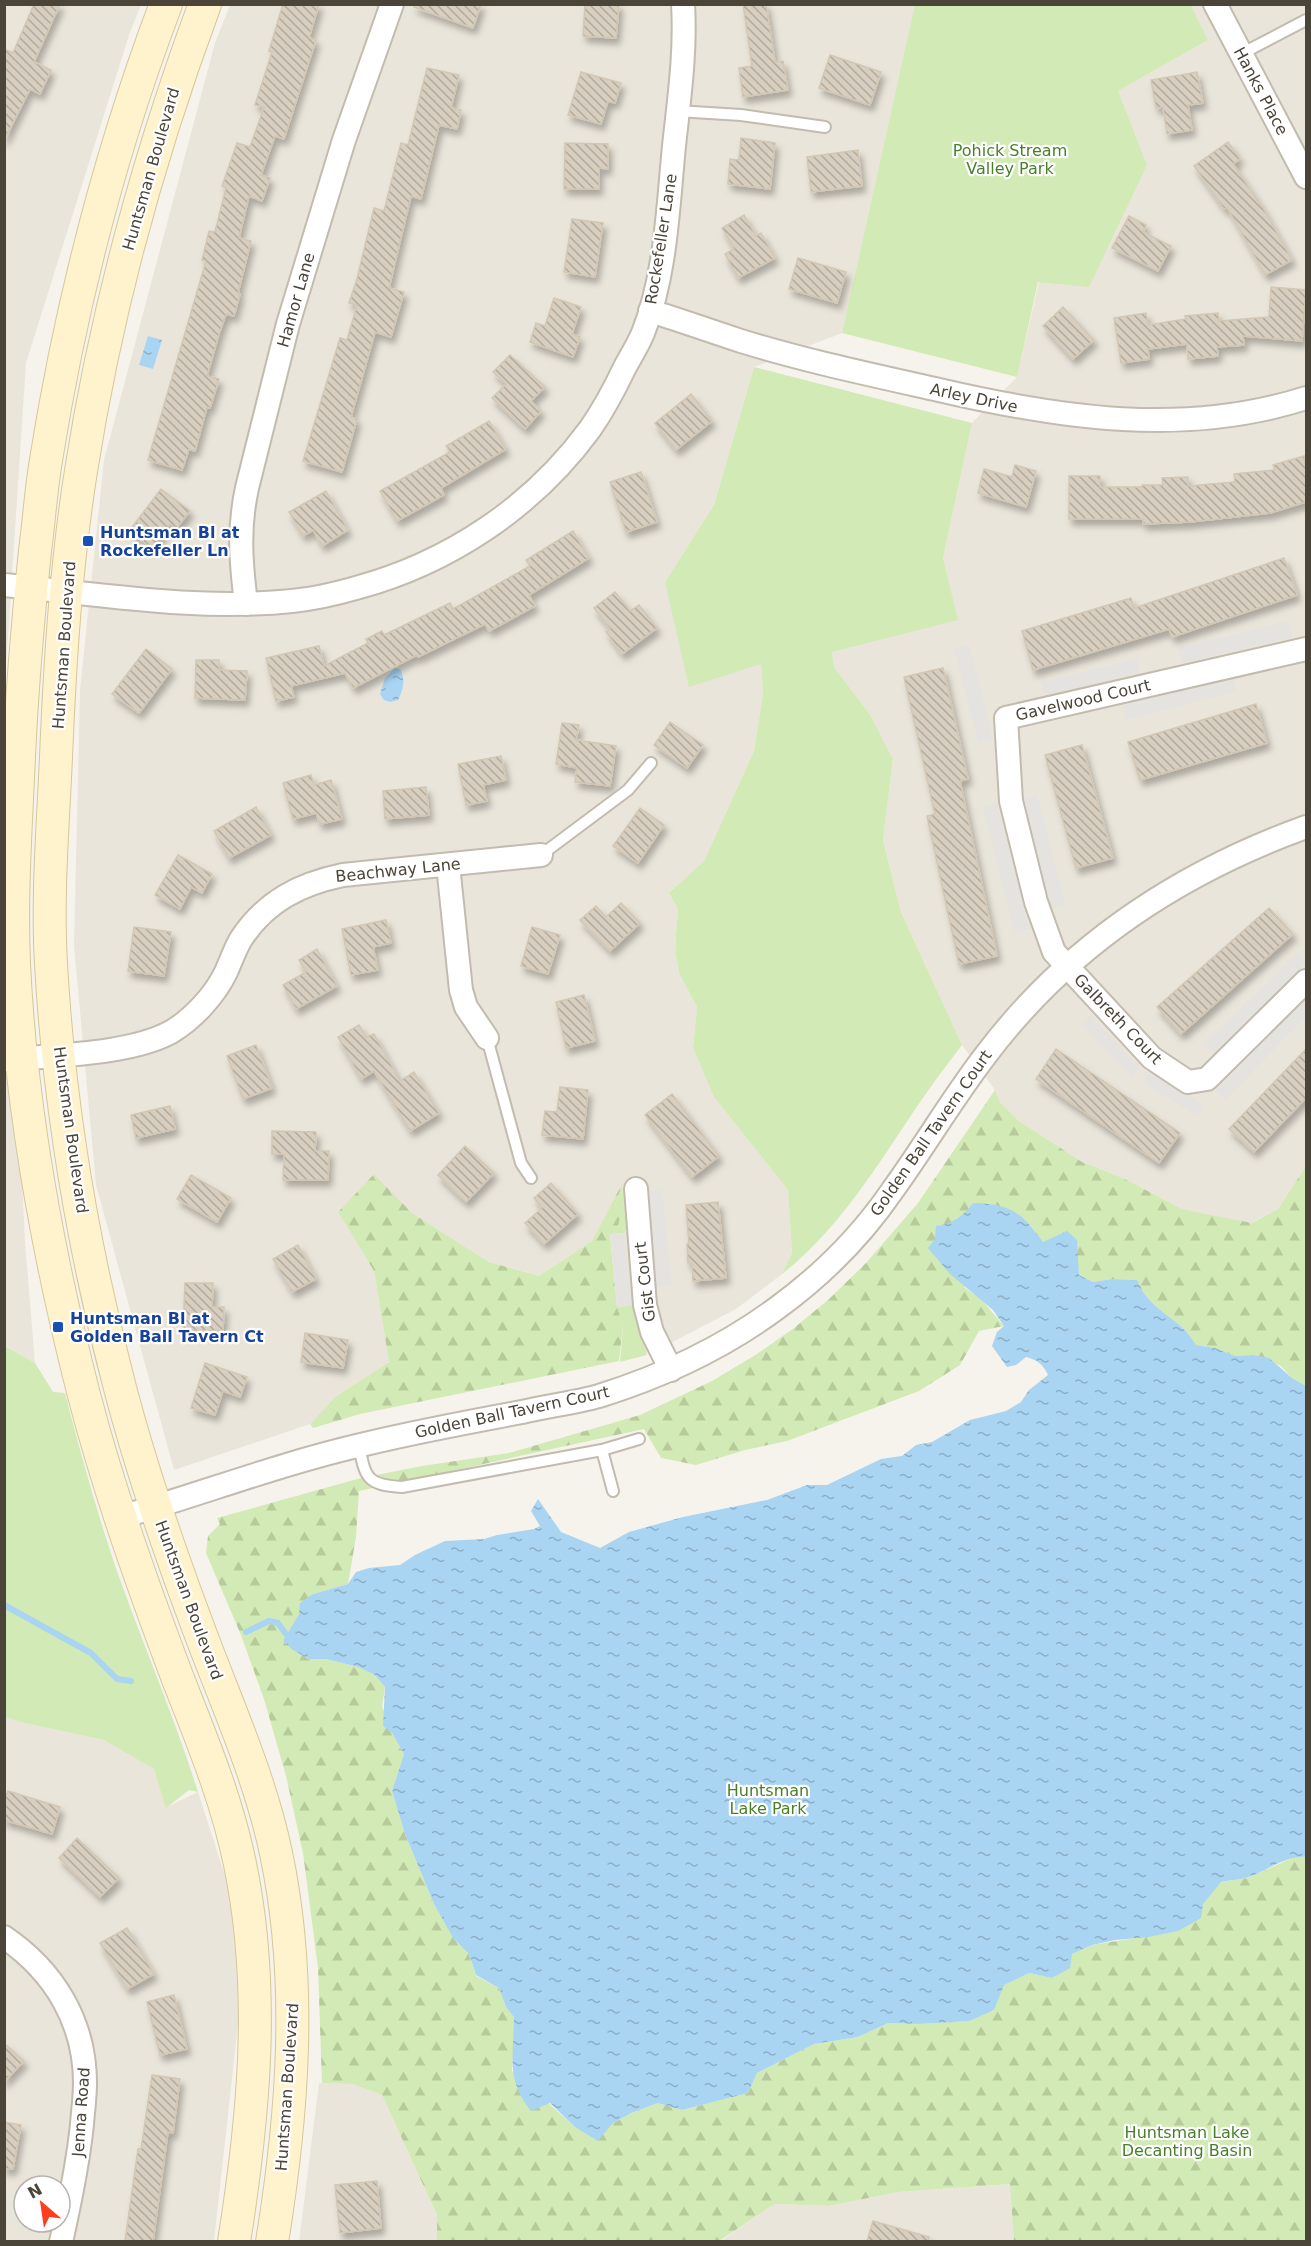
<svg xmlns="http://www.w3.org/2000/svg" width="1311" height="2246" font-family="'DejaVu Sans',sans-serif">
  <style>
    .residential { fill: #eae5da; fill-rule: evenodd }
    .green { fill: #d2eab5 }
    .forest { fill: url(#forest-firs) }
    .parking { fill: #e5e3e0 }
    .water { fill: url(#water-ripples) }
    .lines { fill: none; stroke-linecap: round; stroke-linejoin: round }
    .stream { stroke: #a9d4f2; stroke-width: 6 }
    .building { fill: url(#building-back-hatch); stroke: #d3c7b4; stroke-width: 1.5; filter: url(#shadow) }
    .lane-casing { stroke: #c2bbae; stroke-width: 14 }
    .street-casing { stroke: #c2bbae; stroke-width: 26 }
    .secondary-casing { stroke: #d6c79b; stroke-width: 34 }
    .lane { stroke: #fff; stroke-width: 10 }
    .street { stroke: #fff; stroke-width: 22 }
    .secondary { stroke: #fff3cd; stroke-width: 32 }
    .transit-dot { fill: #1a4fb4; stroke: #fff; stroke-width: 2 }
    .labels { text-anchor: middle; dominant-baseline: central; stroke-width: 4.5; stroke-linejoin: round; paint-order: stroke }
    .street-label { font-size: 16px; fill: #4b4439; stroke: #fff }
    .park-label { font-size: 16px; fill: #4a7f2a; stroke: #fff }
    .transit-label { font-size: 16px; font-weight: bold; fill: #164399; stroke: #fff; text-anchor: start }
  </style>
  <defs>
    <pattern id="forest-firs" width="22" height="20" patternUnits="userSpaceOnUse" patternTransform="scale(1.5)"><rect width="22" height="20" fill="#d2eab5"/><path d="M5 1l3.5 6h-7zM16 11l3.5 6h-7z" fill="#b6ca9c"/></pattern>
    <pattern id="water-ripples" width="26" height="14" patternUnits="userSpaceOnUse" patternTransform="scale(1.5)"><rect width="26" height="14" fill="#a9d4f2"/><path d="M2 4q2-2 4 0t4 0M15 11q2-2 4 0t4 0" fill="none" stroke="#8caec5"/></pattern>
    <pattern id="building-back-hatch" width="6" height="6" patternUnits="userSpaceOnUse" patternTransform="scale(1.5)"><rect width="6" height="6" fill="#d8cfc1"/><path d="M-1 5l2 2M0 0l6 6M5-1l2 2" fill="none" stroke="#b1aa9e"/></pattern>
    <filter id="shadow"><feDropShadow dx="3.5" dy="6" stdDeviation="3" flood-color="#0004"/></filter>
  </defs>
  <rect width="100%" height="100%" fill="#f6f3ec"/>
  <g class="residential">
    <polygon points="5,5 141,5 130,32 26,363 5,681"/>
    <polygon points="230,5 915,5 842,333 754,367 714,505 665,582 761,664 763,694 754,751 704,861 669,893 678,909 675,948 679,973 697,1007 693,1048 714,1097 788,1190 792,1253 781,1275 736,1309 659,1349 646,1353 635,1320 634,1308 632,1305 617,1307 624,1233 622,1185 592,1241 539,1276 489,1262 412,1213 374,1174 338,1212 374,1271 389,1362 335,1397 310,1424 174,1470 96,1185 74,946 80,690 104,460 215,43"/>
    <polygon points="1191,5 1306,5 1306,1166 1278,1209 1251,1223 1182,1209 1123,1178 1082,1162 1019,1121 1000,1102 995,1090 962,1045 901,912 883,839 893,759 869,713 834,667 832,652 957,619 943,558 972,423 1017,377 1039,282 1118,91 1208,40"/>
    <polygon points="4,796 25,1242 35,1363 5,1345"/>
    <path d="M 5,1717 L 24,1723 L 104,1740 L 115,1745 L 154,1769 L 167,1807 L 198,1792 L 247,1944 L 214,2241 L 5,2242 ZM 24,2186 L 60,2186 L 60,2222 L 24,2222 Z"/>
    <polygon points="319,2083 353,2084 382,2095 437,2215 437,2241 299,2242"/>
    <polygon points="1011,2184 1014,2241 719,2242 775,2204 829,2206 898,2192"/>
  </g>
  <g class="green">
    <polygon points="915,4 1191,5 1208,40 1118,91 1147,165 1089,287 1038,282 1017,377 842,333"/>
    <path d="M 754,367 L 972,423 L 943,558 L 958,620 L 832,652 L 834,667 L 869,713 L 893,759 L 883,840 L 901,912 L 962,1045 C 946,1066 930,1087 916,1108 C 876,1168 838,1230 781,1275 L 792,1253 L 788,1190 L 714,1097 L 693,1048 L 697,1007 L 679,973 L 675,948 L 678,909 L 669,893 L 704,861 L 754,751 L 763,694 L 761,664 L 689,687 L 665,582 L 714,505 Z"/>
    <polygon points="622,1184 626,1229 624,1233 610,1234 617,1229 615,1206"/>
    <polygon points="632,1305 647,1355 620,1362 623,1325 617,1307"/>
    <path d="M 4,1345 L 35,1363 L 53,1392 L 65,1393 C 81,1455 98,1517 119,1577 C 145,1649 175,1719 198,1792 L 189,1790 L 166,1808 L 154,1769 L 104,1740 L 24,1723 L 5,1717 Z"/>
  </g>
  <g class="forest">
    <path d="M 995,1090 L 1000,1102 L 1019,1121 L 1082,1162 L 1123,1178 L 1182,1209 L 1252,1223 L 1278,1209 L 1306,1166 L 1306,1386 L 1292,1378 L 1281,1366 L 1252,1355 L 1235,1356 L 1215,1348 L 1196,1345 C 1183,1322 1163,1316 1147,1297 C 1143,1293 1140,1285 1137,1280 L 1112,1279 L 1093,1282 L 1079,1275 L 1077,1258 L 1043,1242 L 1031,1226 L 974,1203 L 963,1216 L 948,1225 L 965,1288 L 981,1299 L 1004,1326 L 979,1331 L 960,1365 L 919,1391 L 787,1441 L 745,1450 L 696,1465 L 661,1458 L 644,1429 L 359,1491 L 356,1537 L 348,1584 L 313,1594 L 283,1641 L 308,1659 L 326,1659 L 358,1667 L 375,1675 L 385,1687 L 382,1706 L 392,1733 L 404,1754 L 392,1791 L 405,1834 L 434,1904 L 453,1938 L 469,1954 L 476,1976 L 499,1988 L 506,2007 L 515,2017 L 512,2071 L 575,2127 L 612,2124 L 631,2113 L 658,2103 L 682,2110 L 748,2093 L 757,2073 L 814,2044 L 858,2037 L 888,2023 L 919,2024 L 970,2021 L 994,2010 L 1003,1985 L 1029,1973 L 1053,1978 L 1072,1954 L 1092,1945 L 1178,1931 L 1221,1882 L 1247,1878 L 1277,1865 L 1295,1856 L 1306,1857 L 1306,2241 L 1014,2241 L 1010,2184 L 898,2192 L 829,2206 L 775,2204 L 719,2241 L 437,2241 L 437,2215 L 382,2095 L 353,2084 L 322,2083 L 318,1968 L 303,1853 L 286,1776 L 264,1699 L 241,1635 L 206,1553 L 208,1536 L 220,1524 L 217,1518 L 361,1478 L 422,1466 L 509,1453 L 640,1415 L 712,1381 L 757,1354 L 794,1328 L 828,1300 L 866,1263 L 918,1203 Z"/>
    <polygon points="374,1174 412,1213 489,1262 539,1276 592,1241 622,1184 615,1206 621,1214 617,1229 610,1235 617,1307 623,1325 619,1361 360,1414 313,1428 310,1424 335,1397 389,1362 374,1271 338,1212"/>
  </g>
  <g class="parking">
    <polygon points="1288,621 1292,637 1182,663 1178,648"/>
    <polygon points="969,644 993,739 978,742 954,648"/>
    <polygon points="1137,658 1140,673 1045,697 1041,682"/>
    <polygon points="1232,676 1237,691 1126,720 1122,705"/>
    <polygon points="1037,795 1065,904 1050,908 1021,799"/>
    <polygon points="997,803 1030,929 1015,933 983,807"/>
    <polygon points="1297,953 1306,962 1213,1054 1203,1045"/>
    <polygon points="1305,999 1306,1017 1225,1100 1215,1091"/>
    <polygon points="1090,1015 1141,1068 1132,1077 1081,1024"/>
    <polygon points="1149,1072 1204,1105 1198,1116 1143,1083"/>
    <polygon points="662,1189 672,1285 657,1287 647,1191"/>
    <polygon points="624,1233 632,1305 617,1307 610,1234"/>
  </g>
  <g class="water">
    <polygon points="148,336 162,340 153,369 139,365"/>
    <path d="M 395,668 L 400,669 C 406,679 403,690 398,700 L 390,702 L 384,700 L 380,694 L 385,678 Z"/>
    <path d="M 973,1203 C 1011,1204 1021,1212 1043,1242 L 1067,1231 L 1077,1240 L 1079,1275 L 1093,1282 L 1112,1279 L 1137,1280 C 1140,1285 1143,1293 1147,1297 C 1163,1316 1182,1321 1196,1345 L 1215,1348 L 1235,1356 L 1252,1355 L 1269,1358 L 1292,1378 L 1306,1386 L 1306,1857 C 1287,1855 1268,1870 1249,1877 C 1240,1880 1230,1880 1221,1882 L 1203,1904 L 1201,1918 L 1178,1931 L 1148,1937 L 1115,1940 L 1092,1945 L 1072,1954 L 1070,1968 L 1052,1978 L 1029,1973 L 1004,1985 L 994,2010 L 970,2021 L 919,2024 L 888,2023 L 858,2037 L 814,2044 L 757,2073 L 748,2093 L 682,2110 L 658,2103 L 631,2113 L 612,2124 L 598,2141 L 575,2127 L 550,2103 L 531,2111 C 505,2077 514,2057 514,2017 L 506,2007 L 499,1988 L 476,1975 L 469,1954 L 453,1938 L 434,1904 L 405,1834 L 392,1791 L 404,1754 L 392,1733 L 383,1726 L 385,1687 L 375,1675 L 358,1667 L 326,1659 L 309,1659 L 293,1650 L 283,1641 L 299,1614 L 300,1603 L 313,1594 L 348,1584 L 356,1572 L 369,1568 L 400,1565 L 415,1555 L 445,1541 L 484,1539 L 497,1535 L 534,1529 L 540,1526 L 531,1511 L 538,1499 L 561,1532 L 600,1548 L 629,1532 L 683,1517 L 767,1500 L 807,1485 L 827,1485 L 881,1459 L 902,1456 L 916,1445 L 932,1442 L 970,1420 L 1006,1411 L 1021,1402 L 1029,1390 L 1048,1375 C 1043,1364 1037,1360 1026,1357 L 1016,1365 L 1007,1367 L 992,1346 L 997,1332 L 1004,1326 L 993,1310 L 950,1274 L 928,1248 L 935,1239 L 936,1226 C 953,1224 963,1216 973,1203 Z"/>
  </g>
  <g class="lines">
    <g class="stream">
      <polyline points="4,1605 91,1653 117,1679 131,1681"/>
      <polyline points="246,1632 269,1621 278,1623 286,1634"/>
    </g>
  </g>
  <g class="building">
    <polygon points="34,4 60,4 34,62 51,70 40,94 30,89 4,141 4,49 13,53"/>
    <polygon points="283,4 319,4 309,38 316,40 284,139 275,136 261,175 270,178 262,201 249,196 239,238 251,241 238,293 240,294 234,316 226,314 219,334 207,376 219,379 210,408 207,407 195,451 189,449 182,470 148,460 206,261 202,260 209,231 215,232 226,188 222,186 237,143 250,147 264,107 255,105 272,52 269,51"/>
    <polygon points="415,4 481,4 473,28 414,7"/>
    <polygon points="585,4 619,4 616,38 583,36"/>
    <polygon points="743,4 766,4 775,62 783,61 788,90 743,97 739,68 752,66"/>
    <polygon points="830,55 881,72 870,105 819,88"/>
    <polygon points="427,68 459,75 451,108 461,110 457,129 439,125 421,199 411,196 389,288 404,292 391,337 375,332 351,417 357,419 342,472 303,461 340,338 347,340 357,305 349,303 357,279 374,208 384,211 401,143 408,145"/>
    <polygon points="581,72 621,83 615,103 608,101 601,124 568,115"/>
    <polygon points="1197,72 1203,103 1188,105 1192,130 1167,134 1163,107 1156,108 1151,80"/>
    <polygon points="741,138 775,143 770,189 728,184 730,159 739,160"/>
    <polygon points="1228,142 1240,159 1233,164 1263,208 1292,260 1265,275 1227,207 1224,209 1194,166"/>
    <polygon points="565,143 608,144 608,169 599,168 599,189 564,189"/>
    <polygon points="858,150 862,186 811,192 807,157"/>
    <polygon points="744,215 756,236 761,233 775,258 738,278 725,254 734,249 722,228"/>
    <polygon points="1129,216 1146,225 1143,232 1171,246 1158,271 1112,248"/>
    <polygon points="572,219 603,223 595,277 564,272"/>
    <polygon points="798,258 846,272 837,303 789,289"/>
    <polygon points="1271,287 1306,290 1302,341 1243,336 1244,345 1217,347 1218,356 1188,359 1187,344 1148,349 1149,359 1121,363 1114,318 1146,313 1148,325 1186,319 1185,316 1218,313 1219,321 1269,317"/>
    <polygon points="554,298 581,307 572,334 580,337 573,357 530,342 536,323 545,326"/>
    <polygon points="1063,307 1094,340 1073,359 1043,326"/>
    <polygon points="510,355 545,387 531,401 541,411 525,429 492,398 506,384 493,372"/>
    <polygon points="691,394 712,421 676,450 655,423"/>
    <polygon points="489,421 506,449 441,488 444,495 397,521 380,491 450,452 446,446"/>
    <polygon points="1304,456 1306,466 1306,502 1270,513 1190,522 1143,524 1143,519 1069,519 1069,476 1100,476 1100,487 1142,487 1142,485 1163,485 1162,478 1188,477 1188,486 1235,482 1234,474 1275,470 1273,465"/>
    <polygon points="1015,465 1036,471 1026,507 978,493 984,469 1012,477"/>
    <polygon points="641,472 657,522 626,532 610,482"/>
    <polygon points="161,489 190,511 176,529 170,524 152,548 129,531"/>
    <polygon points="326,491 348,530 322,546 313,530 303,536 289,512"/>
    <polygon points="573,531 589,558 529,595 535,606 489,631 485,624 418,657 417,655 353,688 345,673 291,686 294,697 276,701 266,658 319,646 324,666 368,643 366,639 382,631 384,635 450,603 453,609 530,566 526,560"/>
    <polygon points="1284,558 1297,595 1172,637 1169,629 1033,670 1022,631 1131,598 1134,608"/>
    <polygon points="615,592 630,611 639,605 657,628 622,654 606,632 610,629 594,608"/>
    <polygon points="146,649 172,669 139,713 112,694"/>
    <polygon points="196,660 219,660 219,670 247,671 245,700 195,698"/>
    <polygon points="943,668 968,779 960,781 997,956 959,964 927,816 935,814 904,677"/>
    <polygon points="1256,704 1267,743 1140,780 1128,742"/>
    <polygon points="670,722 703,745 687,768 654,745"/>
    <polygon points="562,723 579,725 576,740 616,746 610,786 575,782 577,768 556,764"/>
    <polygon points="1082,745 1113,858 1076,868 1045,755"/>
    <polygon points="501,756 506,780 483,785 487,801 466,805 458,764"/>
    <polygon points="311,775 314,785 331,780 342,819 320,824 316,813 293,819 283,783"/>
    <polygon points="426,787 429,815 385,819 383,791"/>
    <polygon points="256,807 271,835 229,858 214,831"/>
    <polygon points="640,808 664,825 638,863 613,846"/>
    <polygon points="178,855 212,874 202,893 191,887 180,909 155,895"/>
    <polygon points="621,903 640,923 610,951 580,920 596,906 606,917"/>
    <polygon points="1269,908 1293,934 1181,1034 1157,1007"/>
    <polygon points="386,920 391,943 373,947 378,970 351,975 342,929"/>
    <polygon points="134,927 171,932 164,976 128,971"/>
    <polygon points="532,927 560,935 548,974 521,966"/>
    <polygon points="317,949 337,986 296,1009 283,985 306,972 299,960"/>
    <polygon points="584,995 595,1041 566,1048 556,1002"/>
    <polygon points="359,1025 366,1037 374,1034 400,1081 414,1072 439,1113 410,1131 374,1071 361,1079 338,1037"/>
    <polygon points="256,1045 272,1088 243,1099 227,1056"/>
    <polygon points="1056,1049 1180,1133 1159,1163 1036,1079"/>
    <polygon points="1306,1049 1306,1098 1254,1152 1229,1129"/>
    <polygon points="560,1087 588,1090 583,1139 542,1135 545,1111 557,1112"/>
    <polygon points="672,1094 719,1156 692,1177 645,1115"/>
    <polygon points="170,1106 175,1129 136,1138 131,1115"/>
    <polygon points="272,1131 316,1132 315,1151 329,1151 328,1180 283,1180 284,1154 272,1154"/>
    <polygon points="465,1146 494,1173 466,1202 438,1175"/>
    <polygon points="191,1175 231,1198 217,1222 177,1199"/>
    <polygon points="551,1183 578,1214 544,1244 525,1223 542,1208 534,1198"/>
    <polygon points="718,1202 726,1278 693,1281 692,1263 688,1263 687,1244 689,1244 686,1205"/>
    <polygon points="298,1245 316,1279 292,1292 273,1259"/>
    <polygon points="185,1283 213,1283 212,1307 224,1307 223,1331 183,1330"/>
    <polygon points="305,1333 348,1340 343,1368 301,1362"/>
    <polygon points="205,1363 247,1377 240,1397 223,1391 215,1415 191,1408"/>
    <polygon points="8,1791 60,1807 52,1834 4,1820 4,1801"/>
    <polygon points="77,1838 119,1878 100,1897 59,1858"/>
    <polygon points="127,1928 154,1974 127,1989 100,1943"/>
    <polygon points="174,1995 187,2049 160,2055 147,2002"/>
    <polygon points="4,2043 24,2061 4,2082"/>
    <polygon points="152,2075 180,2079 173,2133 168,2132 153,2241 125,2241 138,2149 141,2149"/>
    <polygon points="4,2122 21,2125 13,2169 4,2169"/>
    <polygon points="377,2181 381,2228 340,2233 335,2185"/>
    <polygon points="873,2221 929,2237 928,2241 867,2241"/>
  </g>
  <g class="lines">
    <defs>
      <g id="lane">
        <polyline points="1241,54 1306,20"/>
        <polyline points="677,111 741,115 825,127"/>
        <polyline points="541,855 628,790 651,763"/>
        <polyline points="487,1038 521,1163 531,1178"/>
        <path d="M 359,1445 C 365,1478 367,1485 402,1487 L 602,1450 L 613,1491"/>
        <polyline points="602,1450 639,1439"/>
      </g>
      <g id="street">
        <polyline points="1215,4 1306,177"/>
        <path d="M 650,311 C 680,320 710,331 741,341 C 806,361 872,375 939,390 C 1060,418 1185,437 1306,398"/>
        <path d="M 4,585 C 100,594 196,611 292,601 C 314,599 335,594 356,588 C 449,563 533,507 590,429 C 604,409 615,388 625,367 C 631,356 638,345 643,333 C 666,275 668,207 674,146 C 679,99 686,52 683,4"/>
        <path d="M 246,604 C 241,562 238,530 247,488 L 288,324 L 344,140 L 392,4"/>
        <polyline points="1306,649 1006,718 1011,801 1036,902 1054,952 1152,1058 1188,1082 1207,1079 1306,981"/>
        <polyline points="448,865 461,990 466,1007 487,1038"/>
        <path d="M 4,1060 C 52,1055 129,1055 171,1032 C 193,1019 215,995 226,972 C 231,961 235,949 241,939 C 266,901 300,884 343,875 L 541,855"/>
        <polyline points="636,1189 645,1305 652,1332 671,1370"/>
        <path d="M 121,1517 C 201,1494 279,1464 361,1445 C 414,1432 468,1422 522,1412 C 547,1406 574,1403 599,1396 C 663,1376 723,1348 777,1308 C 821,1276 861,1236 892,1191 C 924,1147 952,1099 985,1056 C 1067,947 1179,873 1306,827"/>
        <path d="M 4,1937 C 54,1971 85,2022 85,2083 C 85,2097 83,2111 82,2124 C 78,2164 70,2202 61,2242"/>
      </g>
      <g id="secondary">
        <path d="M 166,4 C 110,152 71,304 46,460 C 41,490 39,521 35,551 C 28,620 22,688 19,757 C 16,826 11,895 14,964 C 21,1109 48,1255 84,1395 C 109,1491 143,1586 178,1679 C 202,1740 227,1800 240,1864 C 266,1990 254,2116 234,2242"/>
        <path d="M 205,4 C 149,155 106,311 81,471 C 66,565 60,661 56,757 C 53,826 47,895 51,964 C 59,1105 83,1247 119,1384 C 141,1469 170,1553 201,1635 C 228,1707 260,1777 276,1853 C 303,1981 293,2113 272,2242"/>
      </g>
    </defs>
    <use href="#lane" class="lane-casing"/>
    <use href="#street" class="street-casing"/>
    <use href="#secondary" class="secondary-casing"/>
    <use href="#lane" class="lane"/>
    <use href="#street" class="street"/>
    <use href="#secondary" class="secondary"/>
  </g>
  <g class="transit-dot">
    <rect x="82" y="535" width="12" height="12" rx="3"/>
    <rect x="52" y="1321" width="12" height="12" rx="3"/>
  </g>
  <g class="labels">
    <g class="street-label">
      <text transform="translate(1261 91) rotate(62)">Hanks Place</text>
      <text transform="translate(151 169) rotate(-74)">Huntsman Boulevard</text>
      <text transform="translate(661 239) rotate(-81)">Rockefeller Lane</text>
      <text transform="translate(296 300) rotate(-74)">Hamor Lane</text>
      <text transform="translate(974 398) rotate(12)">Arley Drive</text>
      <text transform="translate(64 645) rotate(-86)">Huntsman Boulevard</text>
      <text transform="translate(1083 700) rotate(-13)">Gavelwood Court</text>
      <text transform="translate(398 870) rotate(-6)">Beachway Lane</text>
      <text transform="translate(1118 1019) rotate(46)">Galbreth Court</text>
      <text transform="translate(71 1130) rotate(82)">Huntsman Boulevard</text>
      <text transform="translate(931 1133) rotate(-55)">Golden Ball Tavern Court</text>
      <text transform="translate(645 1282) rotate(-97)">Gist Court</text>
      <text transform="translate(512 1412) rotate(-12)">Golden Ball Tavern Court</text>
      <text transform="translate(189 1600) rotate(70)">Huntsman Boulevard</text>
      <text transform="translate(287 2087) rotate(-86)">Huntsman Boulevard</text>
      <text transform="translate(81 2112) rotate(-86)">Jenna Road</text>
    </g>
    <g class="park-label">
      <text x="1010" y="150">Pohick Stream<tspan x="1010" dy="18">Valley Park</tspan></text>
      <text x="768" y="1790">Huntsman<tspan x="768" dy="18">Lake Park</tspan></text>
      <text x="1187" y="2132">Huntsman Lake<tspan x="1187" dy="18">Decanting Basin</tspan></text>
    </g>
    <g class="transit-label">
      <text x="100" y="532">Huntsman Bl at<tspan x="100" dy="18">Rockefeller Ln</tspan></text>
      <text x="70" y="1318">Huntsman Bl at<tspan x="70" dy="18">Golden Ball Tavern Ct</tspan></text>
    </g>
  </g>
  <rect width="1311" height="2246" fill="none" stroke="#4b4439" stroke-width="12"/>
  <g transform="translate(42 2204) rotate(331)"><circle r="28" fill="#ffffff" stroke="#b7b4b0" stroke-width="1.5"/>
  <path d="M0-4.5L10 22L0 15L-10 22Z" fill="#fc3f1d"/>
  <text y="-9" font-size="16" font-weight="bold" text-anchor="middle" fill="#4b4439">N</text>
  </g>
</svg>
